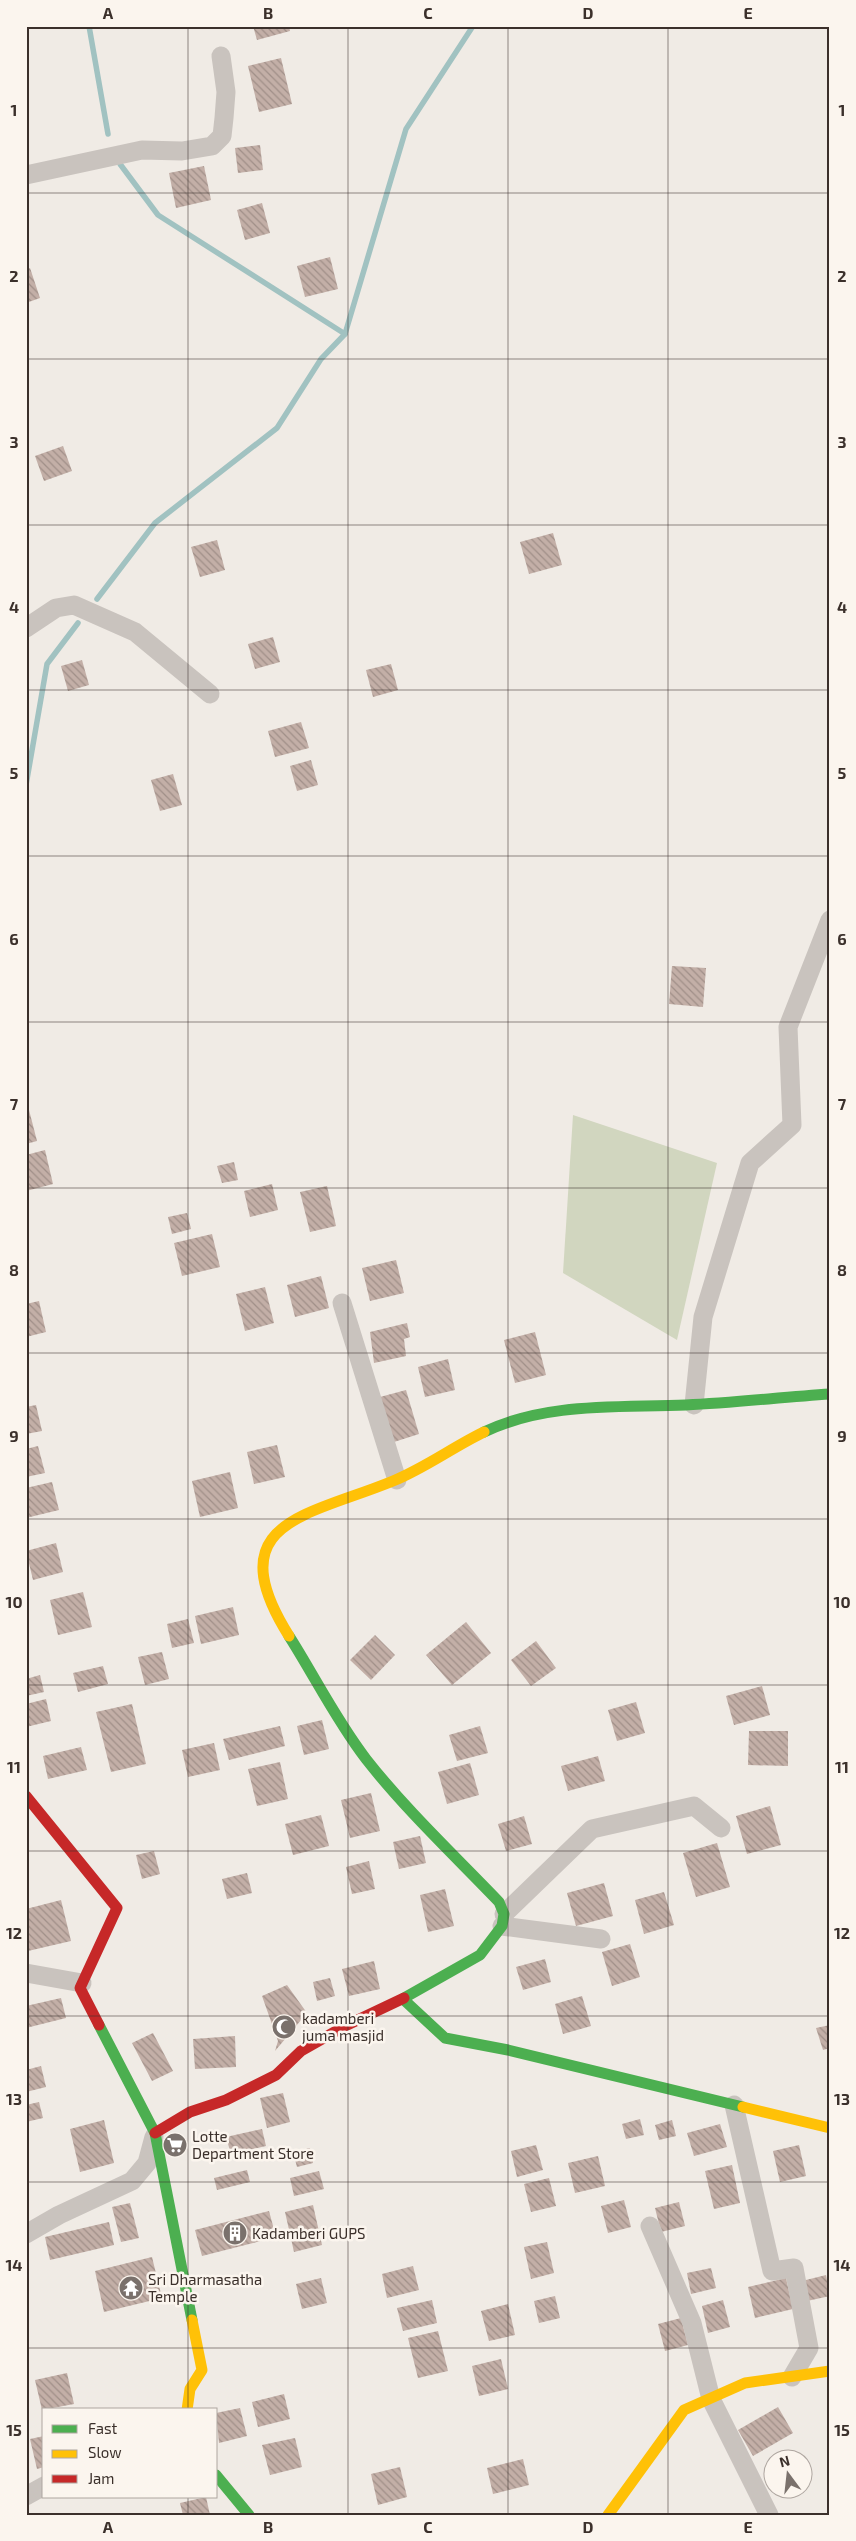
<svg xmlns="http://www.w3.org/2000/svg" width="856" height="2541" font-family="'Exo 2',sans-serif">
  <style>
    .green { fill: #d1d6bf }
    .lines { fill: none; stroke-linecap: round; stroke-linejoin: round }
    .stream { stroke: #a1c2c1; stroke-width: 5.5 }
    .building { fill: url(#building-back-hatch) }
    .street { stroke: #c9c3be; stroke-width: 19 }
    .fast { stroke: #4caf50; stroke-width: 11 }
    .slow { stroke: #ffc107; stroke-width: 11 }
    .jam { stroke: #c62828; stroke-width: 11 }
    .grid { fill: none; stroke: #3b302b; stroke-width: 1; stroke-opacity: 0.55 }
    .labels { text-anchor: middle; dominant-baseline: central; stroke-width: 5; stroke-linejoin: round; paint-order: stroke }
    .poi-label { font-size: 15px; fill: #3b302b; stroke: #fbf5ee; text-anchor: start }
    .neatline { fill: none; stroke: #3b302b; stroke-width: 2 }
    .grid-label { font-size: 16px; text-anchor: middle; font-weight: bold; fill: #3b302b }
  </style>
  <defs>
    <pattern id="building-back-hatch" width="6" height="6" patternUnits="userSpaceOnUse" patternTransform="scale(1.25)"><rect width="6" height="6" fill="#c3afa7"/><path d="M-1 5l2 2M0 0l6 6M5-1l2 2" fill="none" stroke="#a08f88"/></pattern>
  </defs>
  <rect width="100%" height="100%" fill="#f0ebe5"/>
  <polygon class="green" points="573,1115 717,1163 677,1340 563,1273"/>
  <g class="lines">
    <g class="stream">
      <polyline points="89,26 108,134"/>
      <polyline points="345,334 406,129 473,26"/>
      <polyline points="97,599 155,523 277,428 321,359 345,334 158,215 120,164"/>
      <polyline points="26,785 47,664 78,623"/>
    </g>
  </g>
  <g class="building">
    <polygon points="253,26 289,26 290,31 257,40"/>
    <polygon points="281,58 292,104 259,112 248,66"/>
    <polygon points="260,145 263,170 238,173 235,148"/>
    <polygon points="204,166 211,200 176,208 169,173"/>
    <polygon points="262,203 270,233 245,240 237,210"/>
    <polygon points="330,257 338,289 305,297 297,266"/>
    <polygon points="30,268 40,298 26,303 26,270"/>
    <polygon points="63,446 72,471 44,481 35,456"/>
    <polygon points="553,533 562,565 529,574 520,542"/>
    <polygon points="217,540 225,570 200,577 191,547"/>
    <polygon points="273,637 280,662 255,669 248,644"/>
    <polygon points="82,660 89,685 68,691 61,666"/>
    <polygon points="391,664 398,690 373,697 366,670"/>
    <polygon points="301,722 309,748 275,757 268,731"/>
    <polygon points="311,760 318,785 297,791 290,766"/>
    <polygon points="173,774 182,805 160,811 151,780"/>
    <polygon points="672,966 706,968 703,1007 669,1004"/>
    <polygon points="26,1110 29,1110 37,1141 26,1144"/>
    <polygon points="45,1150 53,1184 26,1191 26,1155"/>
    <polygon points="234,1162 238,1180 222,1183 217,1166"/>
    <polygon points="272,1184 278,1210 250,1217 244,1191"/>
    <polygon points="327,1186 336,1226 310,1232 300,1192"/>
    <polygon points="187,1213 191,1229 172,1234 168,1217"/>
    <polygon points="212,1234 220,1267 182,1276 174,1243"/>
    <polygon points="396,1260 404,1293 370,1301 362,1268"/>
    <polygon points="321,1276 329,1308 295,1317 287,1285"/>
    <polygon points="265,1287 274,1323 245,1331 236,1294"/>
    <polygon points="39,1301 46,1332 26,1337 26,1304"/>
    <polygon points="407,1323 410,1337 404,1339 406,1356 374,1363 370,1332"/>
    <polygon points="535,1332 546,1375 515,1383 504,1340"/>
    <polygon points="448,1359 455,1390 425,1397 418,1367"/>
    <polygon points="406,1390 419,1434 394,1442 380,1397"/>
    <polygon points="36,1405 42,1431 26,1434 26,1407"/>
    <polygon points="277,1445 285,1477 254,1484 247,1452"/>
    <polygon points="38,1446 45,1473 26,1477 26,1449"/>
    <polygon points="230,1472 238,1508 200,1517 192,1481"/>
    <polygon points="52,1482 59,1510 26,1518 26,1488"/>
    <polygon points="56,1543 63,1572 33,1580 26,1551"/>
    <polygon points="83,1592 92,1627 58,1635 50,1600"/>
    <polygon points="233,1607 239,1635 201,1644 195,1616"/>
    <polygon points="188,1619 194,1643 172,1648 167,1624"/>
    <polygon points="466,1622 491,1653 452,1685 426,1655"/>
    <polygon points="375,1635 395,1655 371,1680 350,1660"/>
    <polygon points="536,1641 556,1668 531,1686 511,1660"/>
    <polygon points="162,1652 169,1679 145,1685 138,1657"/>
    <polygon points="103,1666 108,1684 78,1692 73,1673"/>
    <polygon points="40,1675 44,1692 26,1696 26,1679"/>
    <polygon points="762,1686 770,1715 734,1725 726,1696"/>
    <polygon points="46,1699 51,1721 26,1727 26,1704"/>
    <polygon points="636,1702 645,1733 617,1741 608,1710"/>
    <polygon points="132,1704 146,1764 111,1772 96,1712"/>
    <polygon points="322,1720 329,1749 304,1755 297,1726"/>
    <polygon points="280,1726 285,1746 229,1760 223,1739"/>
    <polygon points="480,1726 488,1753 457,1761 449,1735"/>
    <polygon points="749,1731 788,1731 788,1766 748,1765"/>
    <polygon points="214,1743 220,1770 188,1777 182,1750"/>
    <polygon points="81,1747 87,1770 48,1779 43,1756"/>
    <polygon points="598,1756 605,1781 568,1791 561,1766"/>
    <polygon points="280,1762 288,1799 257,1806 248,1769"/>
    <polygon points="470,1763 479,1795 447,1804 438,1772"/>
    <polygon points="371,1793 380,1831 350,1838 341,1800"/>
    <polygon points="770,1806 781,1845 747,1854 736,1816"/>
    <polygon points="321,1815 329,1846 293,1855 285,1824"/>
    <polygon points="524,1816 532,1844 506,1851 498,1824"/>
    <polygon points="420,1836 426,1863 399,1869 393,1842"/>
    <polygon points="717,1843 730,1887 696,1897 683,1853"/>
    <polygon points="154,1851 160,1874 142,1879 136,1855"/>
    <polygon points="369,1861 375,1889 352,1894 346,1867"/>
    <polygon points="247,1873 252,1893 227,1899 222,1879"/>
    <polygon points="604,1883 613,1916 576,1926 567,1893"/>
    <polygon points="445,1889 454,1926 428,1932 420,1895"/>
    <polygon points="664,1892 674,1925 644,1934 635,1900"/>
    <polygon points="61,1900 71,1941 28,1951 26,1909"/>
    <polygon points="630,1944 640,1977 612,1986 602,1952"/>
    <polygon points="545,1959 551,1982 523,1990 516,1967"/>
    <polygon points="374,1961 380,1989 349,1996 342,1969"/>
    <polygon points="330,1978 335,1996 317,2001 313,1982"/>
    <polygon points="287,1985 307,2013 275,2051 278,2041 262,1996"/>
    <polygon points="582,1996 591,2026 563,2034 555,2004"/>
    <polygon points="61,1998 66,2018 26,2028 26,2006"/>
    <polygon points="830,2025 830,2048 823,2050 816,2028"/>
    <polygon points="153,2033 173,2071 152,2081 132,2043"/>
    <polygon points="235,2036 236,2067 195,2069 193,2039"/>
    <polygon points="41,2066 46,2087 26,2092 26,2070"/>
    <polygon points="283,2093 290,2122 267,2128 260,2098"/>
    <polygon points="39,2102 43,2118 26,2122 26,2105"/>
    <polygon points="640,2119 644,2135 626,2139 622,2124"/>
    <polygon points="104,2120 114,2163 80,2172 70,2129"/>
    <polygon points="672,2120 676,2136 659,2140 655,2125"/>
    <polygon points="720,2124 727,2147 694,2156 687,2133"/>
    <polygon points="262,2129 266,2146 231,2154 226,2137"/>
    <polygon points="536,2145 543,2170 517,2177 511,2151"/>
    <polygon points="799,2145 806,2176 780,2182 773,2151"/>
    <polygon points="310,2148 313,2163 297,2167 293,2152"/>
    <polygon points="598,2156 605,2186 575,2193 568,2163"/>
    <polygon points="732,2165 740,2203 714,2209 705,2171"/>
    <polygon points="247,2170 250,2182 217,2190 214,2178"/>
    <polygon points="319,2171 324,2189 294,2196 290,2178"/>
    <polygon points="549,2178 556,2206 531,2212 524,2184"/>
    <polygon points="624,2200 631,2227 608,2233 601,2206"/>
    <polygon points="679,2202 685,2226 661,2232 655,2208"/>
    <polygon points="130,2203 139,2238 121,2242 112,2207"/>
    <polygon points="313,2205 322,2245 294,2252 285,2212"/>
    <polygon points="269,2211 276,2237 202,2256 195,2230"/>
    <polygon points="109,2222 114,2245 50,2260 45,2237"/>
    <polygon points="547,2242 554,2273 531,2279 524,2247"/>
    <polygon points="152,2257 162,2298 104,2312 95,2271"/>
    <polygon points="413,2266 419,2290 387,2298 382,2274"/>
    <polygon points="711,2268 716,2288 691,2294 687,2273"/>
    <polygon points="826,2275 830,2296 807,2301 802,2281"/>
    <polygon points="321,2278 327,2303 302,2309 296,2284"/>
    <polygon points="786,2278 793,2309 755,2318 748,2287"/>
    <polygon points="555,2296 560,2318 539,2323 534,2301"/>
    <polygon points="432,2300 437,2323 403,2331 397,2308"/>
    <polygon points="723,2300 730,2327 708,2333 702,2306"/>
    <polygon points="508,2304 515,2335 489,2341 481,2311"/>
    <polygon points="681,2318 688,2345 665,2351 658,2324"/>
    <polygon points="438,2331 448,2371 418,2378 408,2338"/>
    <polygon points="501,2359 508,2389 479,2396 472,2366"/>
    <polygon points="67,2373 74,2404 42,2410 35,2380"/>
    <polygon points="284,2394 290,2419 258,2427 252,2402"/>
    <polygon points="778,2407 793,2433 753,2456 738,2430"/>
    <polygon points="240,2408 247,2436 219,2443 216,2413"/>
    <polygon points="44,2436 44,2467 37,2469 30,2439"/>
    <polygon points="295,2438 302,2467 270,2475 262,2445"/>
    <polygon points="523,2459 529,2485 493,2494 487,2468"/>
    <polygon points="400,2467 407,2497 378,2505 371,2474"/>
    <polygon points="206,2497 210,2515 183,2515 180,2503"/>
  </g>
  <g class="lines">
    <g class="street">
      <polyline points="26,175 142,150 182,151 212,146 222,136 224,118 226,92 221,56"/>
      <polyline points="26,628 56,608 74,605 135,632 210,694"/>
      <polyline points="342,1303 397,1480"/>
      <polyline points="694,1405 703,1317 750,1163 792,1125 788,1027 830,920"/>
      <polyline points="504,1914 592,1829 694,1806 721,1828"/>
      <polyline points="502,1926 601,1939"/>
      <polyline points="26,1973 82,1983"/>
      <polyline points="734,2105 772,2271 794,2268 809,2348 792,2377"/>
      <polyline points="650,2226 692,2323 711,2399 769,2515"/>
      <polyline points="26,2234 59,2215 132,2181 147,2163 154,2137"/>
      <polyline points="26,2496 44,2486"/>
    </g>
    <g class="fast">
      <path d="M 484,1432 C 547,1402 617,1408 686,1405 C 734,1403 782,1397 830,1394"/>
      <path d="M 289,1636 C 315,1677 336,1720 366,1759 C 406,1810 454,1855 499,1902 L 504,1914 L 502,1926 L 480,1955 L 404,1998"/>
      <polyline points="403,1999 445,2038 508,2050 743,2107"/>
      <polyline points="99,2025 155,2133 192,2320"/>
      <polyline points="216,2475 249,2515"/>
    </g>
    <g class="slow">
      <path d="M 289,1636 C 217,1521 308,1516 393,1481 C 425,1468 453,1447 484,1432"/>
      <polyline points="743,2107 830,2128"/>
      <polyline points="187,2410 190,2389 202,2370 192,2320"/>
      <polyline points="608,2515 684,2410 745,2383 830,2371"/>
    </g>
    <g class="jam">
      <polyline points="26,1796 117,1908 80,1988 99,2025"/>
      <polyline points="155,2133 190,2112 226,2100 276,2075 301,2051 345,2026 404,1998"/>
    </g>
  </g>
  <path class="grid" d="M 188,26 L 188,2410M 348,26 L 348,2515M 508,26 L 508,2515M 668,26 L 668,2515M 26,193 L 830,193M 26,359 L 830,359M 26,525 L 830,525M 26,690 L 830,690M 26,856 L 830,856M 26,1022 L 830,1022M 26,1188 L 830,1188M 26,1353 L 830,1353M 26,1519 L 830,1519M 26,1685 L 830,1685M 26,1851 L 830,1851M 26,2016 L 830,2016M 26,2182 L 830,2182M 26,2348 L 830,2348M 188,2497 L 188,2515"/>
  <defs>
    <symbol id="mosque-disc" viewBox="-11 -11 22 22"><circle r="9.5" fill="#7a716c" stroke="#fbf5ee"/><path d="M3.5-4.9A6 6 0 1 0 3.5 4.9A5 5 0 1 1 3.5-4.9Z" fill="#fff"/></symbol>
    <symbol id="supermarket-disc" viewBox="-11 -11 22 22"><circle r="9.5" fill="#7a716c" stroke="#fbf5ee"/><path d="M-6-5.5h2.5l.6 2H6L4.5 2H-2.5L-4.4-4H-6ZM-1.5 3.2a1.3 1.3 0 1 0 .1 0ZM3 3.2a1.3 1.3 0 1 0 .1 0Z" fill="#fff"/></symbol>
    <symbol id="building-disc" viewBox="-11 -11 22 22"><circle r="9.5" fill="#7a716c" stroke="#fbf5ee"/><path d="M-4-6H4V6H1V3H-1V6H-4ZM-2.5-4.3h1.7v1.8h-1.7ZM.8-4.3h1.7v1.8H.8ZM-2.5-1h1.7V.8h-1.7ZM.8-1h1.7V.8H.8Z" fill="#fff"/></symbol>
    <symbol id="temple-disc" viewBox="-11 -11 22 22"><circle r="9.5" fill="#7a716c" stroke="#fbf5ee"/><path d="M0-6L5-2H3V0L6.5 2.5H4V6H1.5V3h-3V6H-4V2.5H-6.5L-3 0V-2H-5Z" fill="#fff"/></symbol>
  </defs>
  <g fill-rule="evenodd">
    <use href="#mosque-disc" x="270" y="2013" width="28" height="28"/>
    <use href="#supermarket-disc" x="161" y="2131" width="28" height="28"/>
    <use href="#building-disc" x="221" y="2219" width="28" height="28"/>
    <use href="#temple-disc" x="117" y="2274" width="28" height="28"/>
  </g>
  <g class="labels">
    <g class="poi-label">
      <text x="302" y="2018">kadamberi<tspan x="302" dy="17">juma masjid</tspan></text>
      <text x="192" y="2136">Lotte<tspan x="192" dy="17">Department Store</tspan></text>
      <text x="252" y="2233">Kadamberi GUPS</text>
      <text x="148" y="2279">Sri Dharmasatha<tspan x="148" dy="17">Temple</tspan></text>
    </g>
  </g>
  <rect width="856" height="2541" fill="none" stroke="#fbf5ee" stroke-width="55"/>
  <rect x="42" y="2408" width="175" height="90" fill="#fbf5ee" stroke="#aea6a0"/>
  <rect x="52" y="2425" width="25" height="8" fill="#4caf50" stroke="#aea6a0"/>
  <text x="88" y="2434" font-size="15" fill="#3b302b">Fast</text>
  <rect x="52" y="2450" width="25" height="8" fill="#ffc107" stroke="#aea6a0"/>
  <text x="88" y="2458" font-size="15" fill="#3b302b">Slow</text>
  <rect x="52" y="2475" width="25" height="8" fill="#c62828" stroke="#aea6a0"/>
  <text x="88" y="2484" font-size="15" fill="#3b302b">Jam</text>
  <g transform="translate(788 2474) rotate(345)"><circle r="24" fill="#fbf5ee" stroke="#aea6a0"/>
  <path d="M0-4L9 19L0 12L-9 19Z" fill="#7a716c"/>
  <text y="-8" font-size="14" font-weight="bold" text-anchor="middle" fill="#3b302b">N</text>
  </g>
  <rect x="28" y="28" width="800" height="2486" class="neatline"/>
  <g class="grid-label">
    <text x="108" y="19">A</text>
    <text x="268" y="19">B</text>
    <text x="428" y="19">C</text>
    <text x="588" y="19">D</text>
    <text x="748" y="19">E</text>
    <text x="14" y="116">1</text>
    <text x="842" y="116">1</text>
    <text x="14" y="282">2</text>
    <text x="842" y="282">2</text>
    <text x="14" y="448">3</text>
    <text x="842" y="448">3</text>
    <text x="14" y="613">4</text>
    <text x="842" y="613">4</text>
    <text x="14" y="779">5</text>
    <text x="842" y="779">5</text>
    <text x="14" y="945">6</text>
    <text x="842" y="945">6</text>
    <text x="14" y="1110">7</text>
    <text x="842" y="1110">7</text>
    <text x="14" y="1276">8</text>
    <text x="842" y="1276">8</text>
    <text x="14" y="1442">9</text>
    <text x="842" y="1442">9</text>
    <text x="14" y="1608">10</text>
    <text x="842" y="1608">10</text>
    <text x="14" y="1773">11</text>
    <text x="842" y="1773">11</text>
    <text x="14" y="1939">12</text>
    <text x="842" y="1939">12</text>
    <text x="14" y="2105">13</text>
    <text x="842" y="2105">13</text>
    <text x="14" y="2271">14</text>
    <text x="842" y="2271">14</text>
    <text x="14" y="2436">15</text>
    <text x="842" y="2436">15</text>
    <text x="108" y="2533">A</text>
    <text x="268" y="2533">B</text>
    <text x="428" y="2533">C</text>
    <text x="588" y="2533">D</text>
    <text x="748" y="2533">E</text>
  </g>
</svg>
